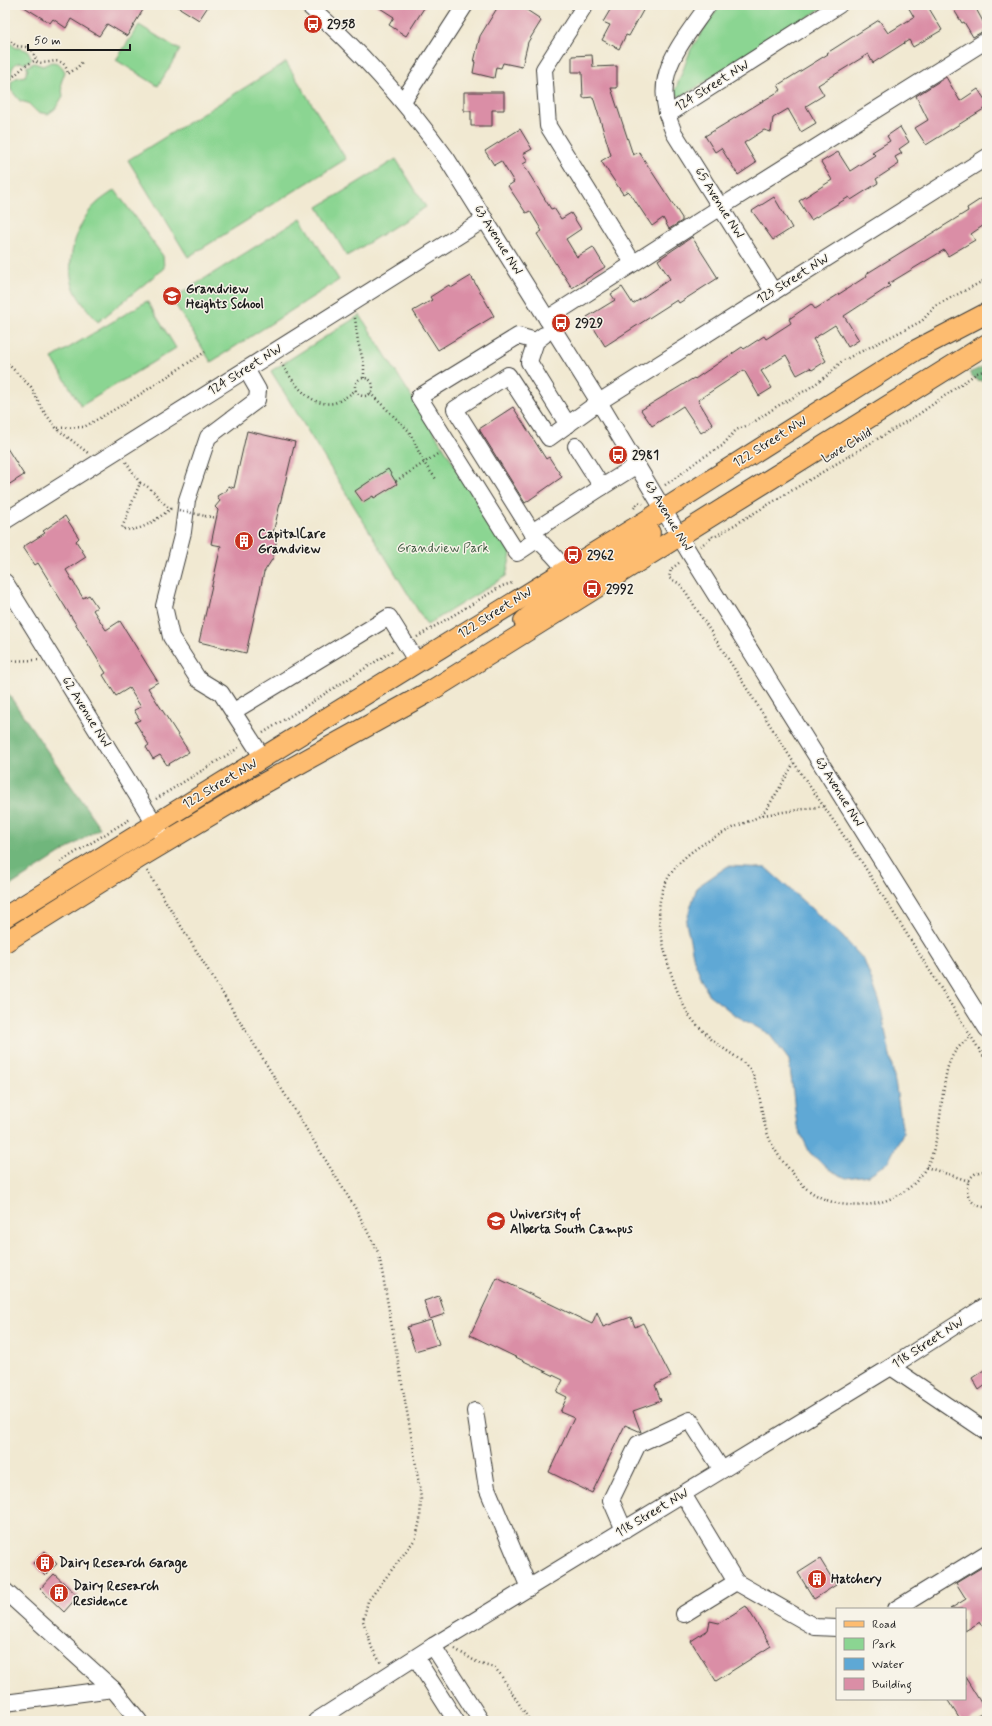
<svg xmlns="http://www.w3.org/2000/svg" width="992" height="1726" font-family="Mynerve,sans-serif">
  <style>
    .green { fill: #8bd592; stroke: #547857 }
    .forest { fill: #70b67c; stroke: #46694c }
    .water { fill: #5ea8d5; stroke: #3d6278 }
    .building { fill: #da8ea6 }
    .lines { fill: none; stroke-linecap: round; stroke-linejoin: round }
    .minor-casing { stroke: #3c3b37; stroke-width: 18 }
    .major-casing { stroke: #3c3b37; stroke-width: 22 }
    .path { stroke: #3c3b37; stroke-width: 2.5; stroke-dasharray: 1 3; stroke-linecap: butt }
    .minor { stroke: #fff; stroke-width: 16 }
    .major { stroke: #fdbc70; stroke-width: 20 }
    .path-bridge { stroke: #3c3b37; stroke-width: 2.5; stroke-dasharray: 1 3; stroke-linecap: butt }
    .labels { text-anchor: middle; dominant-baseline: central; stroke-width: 3; stroke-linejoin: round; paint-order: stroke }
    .poi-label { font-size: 13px; font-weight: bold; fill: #1c1c1c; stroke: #f7f3e8; text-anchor: start }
    .street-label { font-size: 13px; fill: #1c1c1c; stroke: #f7f3e8 }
    .park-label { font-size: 13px; fill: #435d45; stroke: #f7f3e8 }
  </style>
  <rect width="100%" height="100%" fill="#f7f3e8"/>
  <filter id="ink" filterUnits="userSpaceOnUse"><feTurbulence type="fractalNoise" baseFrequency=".025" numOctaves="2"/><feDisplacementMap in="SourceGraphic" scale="8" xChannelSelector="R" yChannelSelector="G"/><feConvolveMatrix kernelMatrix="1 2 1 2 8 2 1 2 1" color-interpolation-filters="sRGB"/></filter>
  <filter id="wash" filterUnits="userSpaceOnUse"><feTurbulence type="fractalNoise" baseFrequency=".012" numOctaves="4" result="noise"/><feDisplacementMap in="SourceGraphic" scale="16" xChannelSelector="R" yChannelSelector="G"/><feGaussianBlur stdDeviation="0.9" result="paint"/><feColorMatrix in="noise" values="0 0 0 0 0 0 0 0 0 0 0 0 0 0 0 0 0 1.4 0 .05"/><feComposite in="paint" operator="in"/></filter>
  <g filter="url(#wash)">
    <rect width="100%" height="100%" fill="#f1e9d2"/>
    <g class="green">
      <polygon points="720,5 827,5 681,97 677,95 675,91 691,49"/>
      <polygon points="139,25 180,50 158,86 116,60"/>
      <polygon points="5,38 16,48 21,48 28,51 32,59 24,64 21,62 15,64 12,69 11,77 5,81"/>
      <path d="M 51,62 C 59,62 62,66 65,72 L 61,83 L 63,96 L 55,109 L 48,114 L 37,112 L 28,103 L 20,101 L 11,90 L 11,82 L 16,78 L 25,76 L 28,69 L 26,67 L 34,63 L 43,66 Z"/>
      <polygon points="286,62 346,159 188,257 128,160"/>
      <polygon points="396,159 426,207 347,256 318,207"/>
      <path d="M 115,190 L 163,256 L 164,268 L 98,322 C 89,311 78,300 73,286 C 65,262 77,222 95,205 C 101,199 108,195 115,190 Z"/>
      <polygon points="301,218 339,280 211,362 172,299"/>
      <polygon points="147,301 176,348 81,406 52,358"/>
      <polygon points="360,315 511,554 506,576 427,625 271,371"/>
    </g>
    <g class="forest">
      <path d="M 987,365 L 987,380 C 979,383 974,378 969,373 Z"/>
      <polygon points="5,689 100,828 5,889"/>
    </g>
    <polygon class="water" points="728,866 766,868 842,936 864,960 880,1003 896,1088 903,1133 888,1162 869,1175 846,1178 830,1170 810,1153 797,1126 789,1060 769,1034 735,1015 708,994 694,960 686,922 697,887"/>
    <g id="blocks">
      <g class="building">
        <polygon points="21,5 146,5 127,36 107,24 99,36 71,19 66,28 53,19 50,23"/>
        <polygon points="175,5 209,5 199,20"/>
        <polygon points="375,5 426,5 406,36 389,25 394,17"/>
        <polygon points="499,5 519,5 539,18 538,19 541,21 528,42 522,67 503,63 501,68 496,67 494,78 473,73 475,62 474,62 480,36"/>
        <polygon points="613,5 646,5 629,36 626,35 619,49 602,40 610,25 603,22"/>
        <polygon points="907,5 927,5 942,30 913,47 909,40 873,63 868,54 818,85 824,95 806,106 816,123 801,132 788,109 773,118 771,132 764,130 744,143 756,163 738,175 721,148 715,152 705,136 781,90 778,85 828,54 827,53 879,20 888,33 914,17"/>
        <polygon points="951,5 974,5 987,29 973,37 964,22 962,23"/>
        <polygon points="592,55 593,67 617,66 617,88 611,88 633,155 639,152 682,218 682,221 669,229 663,218 652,226 630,193 628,191 623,194 601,161 611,155 593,97 583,98 582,72 572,72 572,56"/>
        <polygon points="946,77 960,101 978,89 987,103 987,107 926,145 915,128 928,120 916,96"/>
        <polygon points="464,92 504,92 504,110 492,110 492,126 471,126 471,111 464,111"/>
        <polygon points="900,127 909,142 899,149 902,153 895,157 899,164 876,179 878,183 851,200 849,197 811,220 799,201 832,180 821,162 838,152 850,171 875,155 872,152 890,141 887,136"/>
        <polygon points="520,129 532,149 523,154 528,161 523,164 551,209 554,208 561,219 571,213 581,229 566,239 577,257 593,247 605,267 572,288 563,274 562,274 537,234 542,231 530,211 526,213 508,186 514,182 501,161 494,165 485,151"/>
        <polygon points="987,195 987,223 971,234 975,240 948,256 944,250 888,284 890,286 844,316 859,340 848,347 835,325 813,339 826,361 812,370 810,368 797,375 786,355 761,371 772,388 759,396 744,370 698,400 713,425 701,433 683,406 652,426 641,410 694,378 695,379 742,347 744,349 764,336 766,339 791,323 789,319 811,304 815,309 836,296 867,276 866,274 968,211 967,208"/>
        <polygon points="774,197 792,228 773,240 752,211"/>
        <polygon points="692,237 718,278 679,303 677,300 605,346 587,317 615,300 611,294 622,287 633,304 670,279 658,260"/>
        <polygon points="471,276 494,316 438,350 413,311 432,300 430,297 449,285 451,288"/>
        <polygon points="513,407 546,459 549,457 562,477 525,503 479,429"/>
        <polygon points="247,431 295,442 272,537 277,538 273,558 264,572 246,653 199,642 221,546 211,544 218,510 215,507 220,501 217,496 227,490 228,486 234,488"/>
        <polygon points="5,445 24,475 5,487"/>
        <polygon points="388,469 397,484 374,498 373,496 363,502 355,491"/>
        <polygon points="65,516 79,538 76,541 86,557 66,570 83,598 89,595 97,607 93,610 106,630 120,621 158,682 148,688 189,752 167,765 160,755 153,759 146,747 149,745 135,722 140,720 134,710 141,707 129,688 116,696 103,675 106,673 38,563 35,565 23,547 45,533 43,531"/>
        <polygon points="497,1278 592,1324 597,1312 603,1327 631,1317 635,1327 643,1323 671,1377 655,1385 661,1401 633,1411 641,1432 625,1425 592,1493 549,1472 574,1418 560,1412 567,1397 557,1392 563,1380 470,1335"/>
        <polygon points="439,1296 445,1314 430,1319 424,1301"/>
        <polygon points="431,1320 439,1344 415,1351 407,1327"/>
        <polygon points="987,1368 987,1384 979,1390 972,1378"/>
        <polygon points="45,1551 57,1564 45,1576 33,1563"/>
        <polygon points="820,1559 836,1585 814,1599 798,1573"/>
        <polygon points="984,1566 987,1571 987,1633 980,1622 965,1631 965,1609 950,1609 966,1599 956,1583"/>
        <polygon points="54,1574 78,1596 64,1612 40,1589"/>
        <polygon points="746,1606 771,1646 716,1681 691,1641 708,1630 710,1621 719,1623"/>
        <polygon points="965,1677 986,1711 969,1721 961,1721 947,1699 965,1699"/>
      </g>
    </g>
  </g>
  <g filter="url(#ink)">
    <use href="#blocks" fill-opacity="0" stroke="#3c3b37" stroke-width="1"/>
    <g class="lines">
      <defs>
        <g id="minor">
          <path d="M 308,5 C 362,52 405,101 447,159 L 599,402 L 690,554 L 987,1029"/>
          <polyline points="585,5 544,69 548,126 633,263"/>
          <path d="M 708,5 C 677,50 649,76 674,133 L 773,291"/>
          <polyline points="403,101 465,5"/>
          <polyline points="667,115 839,5"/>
          <polyline points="547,319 721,207 987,40"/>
          <polyline points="544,335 536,341 529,362 568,425"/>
          <polyline points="536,341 518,336 419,397 517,553 538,539"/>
          <polyline points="246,369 258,390 257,400 208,437 187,500 183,532 164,606 171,637 198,679 221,693 263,758"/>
          <polyline points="576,446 602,487 637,465"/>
          <polyline points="5,521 485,219"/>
          <polyline points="532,532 602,487"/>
          <path d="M 565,570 C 556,555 542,546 532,532 L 455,409 L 508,375 L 549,438 L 599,402 L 987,157"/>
          <polyline points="5,582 161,834"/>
          <polyline points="234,711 389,617 417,662"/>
          <polyline points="891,1367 987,1432"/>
          <polyline points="475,1411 487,1488 529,1588"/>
          <polyline points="683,1494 736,1582 684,1614"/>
          <polyline points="624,1530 611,1500 638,1444 690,1420 722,1470"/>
          <polyline points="736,1582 815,1627 837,1628"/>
          <polyline points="5,1591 113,1689 139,1721"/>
          <polyline points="896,1609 987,1553"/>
          <polyline points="433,1646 481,1721"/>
          <polyline points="416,1658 456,1721"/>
          <polyline points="5,1703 113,1689"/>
          <polyline points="316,1721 433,1646 891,1367 987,1305"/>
        </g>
        <g id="major">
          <polyline points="524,621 554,595 650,533"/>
          <polyline points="5,917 649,519 916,350 987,313"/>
          <polyline points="5,942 139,858 259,786 429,692 987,344"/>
        </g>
      </defs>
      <use href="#minor" class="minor-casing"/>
      <use href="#major" class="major-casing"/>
      <g class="path">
        <polyline points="288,5 294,10"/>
        <path d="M 5,36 L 16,46 L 26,47 L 32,50 L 37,62 C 50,66 63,52 68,74 L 78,67 L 82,62"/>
        <polyline points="5,84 26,65 36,60"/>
        <polyline points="355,318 358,342 364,364 364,379"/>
        <polyline points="5,361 31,387 42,409 57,429 88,453"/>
        <path d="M 281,363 C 292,380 309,408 334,403 C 341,401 349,395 356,390"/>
        <circle cx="364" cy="387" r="9"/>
        <polyline points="370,393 409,431 424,463 436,479"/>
        <polyline points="58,428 84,427 136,397 205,352"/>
        <path d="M 126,462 L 140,483 L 122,528 C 139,535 157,518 171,509"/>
        <polyline points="396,481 439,453"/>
        <path d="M 140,483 C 155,488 157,500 171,509"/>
        <polyline points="665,485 681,474 697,461 722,446 736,430 751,424 776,407 808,389 828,375 842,361 922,321 935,306 987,279"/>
        <polyline points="634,508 639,502 643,504"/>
        <polyline points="205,516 217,518"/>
        <polyline points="716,536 919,414 977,373 987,370"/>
        <polyline points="700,546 713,537 711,535"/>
        <polyline points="679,563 671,569 669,578 680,584 687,594 794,763 861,861 987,1062"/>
        <polyline points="417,637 502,586 512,583"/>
        <polyline points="5,661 38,660"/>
        <polyline points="263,733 394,650"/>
        <path d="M 794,763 C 788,773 768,810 761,815 C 754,820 743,823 735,827 C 702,843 667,861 660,901 C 655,930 674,991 689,1015 C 695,1024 704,1031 711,1039 C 724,1051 743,1058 752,1073 C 761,1090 760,1111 766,1129 C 770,1144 780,1159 791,1171 C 796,1177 801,1184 807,1189 C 834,1210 872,1210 900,1194 C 937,1173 938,1130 943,1093 C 945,1082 946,1070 950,1061 C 954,1050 963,1043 971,1036"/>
        <polyline points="156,799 240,747"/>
        <polyline points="763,815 824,806"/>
        <polyline points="60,862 130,819"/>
        <polyline points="147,871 357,1211 379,1254 412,1440 421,1498 420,1520 416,1538 368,1601 363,1621 372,1648 381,1663"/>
        <polyline points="926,1167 969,1181"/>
        <path d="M 987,1171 C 960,1170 961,1208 987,1207"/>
        <polyline points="455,1649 480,1664 495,1668 500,1674 530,1721"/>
      </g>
      <use href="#minor" class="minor"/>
      <use href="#major" class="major"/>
      <polyline class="path-bridge" points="179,510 205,516"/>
    </g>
  </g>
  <defs>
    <symbol id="bus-disc" viewBox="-11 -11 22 22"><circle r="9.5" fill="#c8321e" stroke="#f7f3e8"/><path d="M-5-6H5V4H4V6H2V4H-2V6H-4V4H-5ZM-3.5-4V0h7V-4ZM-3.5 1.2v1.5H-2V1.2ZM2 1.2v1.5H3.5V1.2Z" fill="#fff"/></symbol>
    <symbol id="school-disc" viewBox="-11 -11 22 22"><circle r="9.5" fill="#c8321e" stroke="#f7f3e8"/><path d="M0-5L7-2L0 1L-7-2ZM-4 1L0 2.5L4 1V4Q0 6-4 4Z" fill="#fff"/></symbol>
    <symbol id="building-disc" viewBox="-11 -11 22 22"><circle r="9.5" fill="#c8321e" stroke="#f7f3e8"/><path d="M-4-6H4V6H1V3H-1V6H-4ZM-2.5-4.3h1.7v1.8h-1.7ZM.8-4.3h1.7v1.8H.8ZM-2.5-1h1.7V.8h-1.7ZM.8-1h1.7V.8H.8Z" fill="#fff"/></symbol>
    <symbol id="university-disc" viewBox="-11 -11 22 22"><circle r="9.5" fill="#c8321e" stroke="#f7f3e8"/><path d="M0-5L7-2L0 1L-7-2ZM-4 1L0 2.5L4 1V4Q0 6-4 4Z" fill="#fff"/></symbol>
  </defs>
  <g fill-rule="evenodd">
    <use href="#bus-disc" x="302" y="13" width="22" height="22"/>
    <use href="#school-disc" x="161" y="285" width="22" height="22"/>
    <use href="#bus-disc" x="550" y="312" width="22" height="22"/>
    <use href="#bus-disc" x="607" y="444" width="22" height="22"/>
    <use href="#building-disc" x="233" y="530" width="22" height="22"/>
    <use href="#bus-disc" x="562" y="544" width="22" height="22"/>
    <use href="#bus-disc" x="581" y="578" width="22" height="22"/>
    <use href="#university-disc" x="485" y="1210" width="22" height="22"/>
    <use href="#building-disc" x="34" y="1552" width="22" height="22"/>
    <use href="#building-disc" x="806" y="1568" width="22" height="22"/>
    <use href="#building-disc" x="48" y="1582" width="22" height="22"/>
  </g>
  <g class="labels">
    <g class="poi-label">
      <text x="327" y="24">2958</text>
      <text x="186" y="289">Grandview<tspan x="186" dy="15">Heights School</tspan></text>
      <text x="575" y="323">2929</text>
      <text x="632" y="455">2981</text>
      <text x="258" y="534">CapitalCare<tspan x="258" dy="15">Grandview</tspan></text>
      <text x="587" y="555">2962</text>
      <text x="606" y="589">2992</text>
      <text x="510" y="1214">University of<tspan x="510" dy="15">Alberta South Campus</tspan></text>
      <text x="59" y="1563">Dairy Research Garage</text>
      <text x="831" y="1579">Hatchery</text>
      <text x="73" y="1586">Dairy Research<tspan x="73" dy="15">Residence</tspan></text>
    </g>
    <g class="street-label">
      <text transform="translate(712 86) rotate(-32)">124 Street NW</text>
      <text transform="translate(719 203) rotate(58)">65 Avenue NW</text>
      <text transform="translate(498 240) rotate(58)">63 Avenue NW</text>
      <text transform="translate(793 279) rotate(-32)">123 Street NW</text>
      <text transform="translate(245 370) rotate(-32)">124 Street NW</text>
      <text transform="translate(770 442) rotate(-32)">122 Street NW</text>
      <text transform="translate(847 446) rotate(-31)">Love Child</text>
      <text transform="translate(668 516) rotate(59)">63 Avenue NW</text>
      <text transform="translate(495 613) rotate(-32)">122 Street NW</text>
      <text transform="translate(86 712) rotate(58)">62 Avenue NW</text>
      <text transform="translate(220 784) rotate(-31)">122 Street NW</text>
      <text transform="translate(839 792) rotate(58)">63 Avenue NW</text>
      <text transform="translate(928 1343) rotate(-33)">118 Street NW</text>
      <text transform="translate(652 1513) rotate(-31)">118 Street NW</text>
    </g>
    <g class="park-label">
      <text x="443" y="548">Grandview Park</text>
    </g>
  </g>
  <rect width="992" height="1726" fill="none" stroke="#f7f3e8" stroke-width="20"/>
  <rect x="836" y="1608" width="130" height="92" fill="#f7f3e8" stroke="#9f9d96"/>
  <rect x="844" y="1621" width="20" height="6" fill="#fdbc70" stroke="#9f9d96"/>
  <text x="872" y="1628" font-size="12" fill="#1c1c1c">Road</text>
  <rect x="844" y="1638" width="20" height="12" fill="#8bd592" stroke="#9f9d96"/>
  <text x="872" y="1648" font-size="12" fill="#1c1c1c">Park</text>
  <rect x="844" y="1658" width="20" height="12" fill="#5ea8d5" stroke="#9f9d96"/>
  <text x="872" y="1668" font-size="12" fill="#1c1c1c">Water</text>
  <rect x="844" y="1678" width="20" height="12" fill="#da8ea6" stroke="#9f9d96"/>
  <text x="872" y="1688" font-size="12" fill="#1c1c1c">Building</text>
  <path d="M28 44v6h102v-6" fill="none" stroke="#1c1c1c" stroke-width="2"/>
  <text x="34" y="44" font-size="12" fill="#1c1c1c" stroke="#f7f3e8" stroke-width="3" paint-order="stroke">50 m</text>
</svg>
